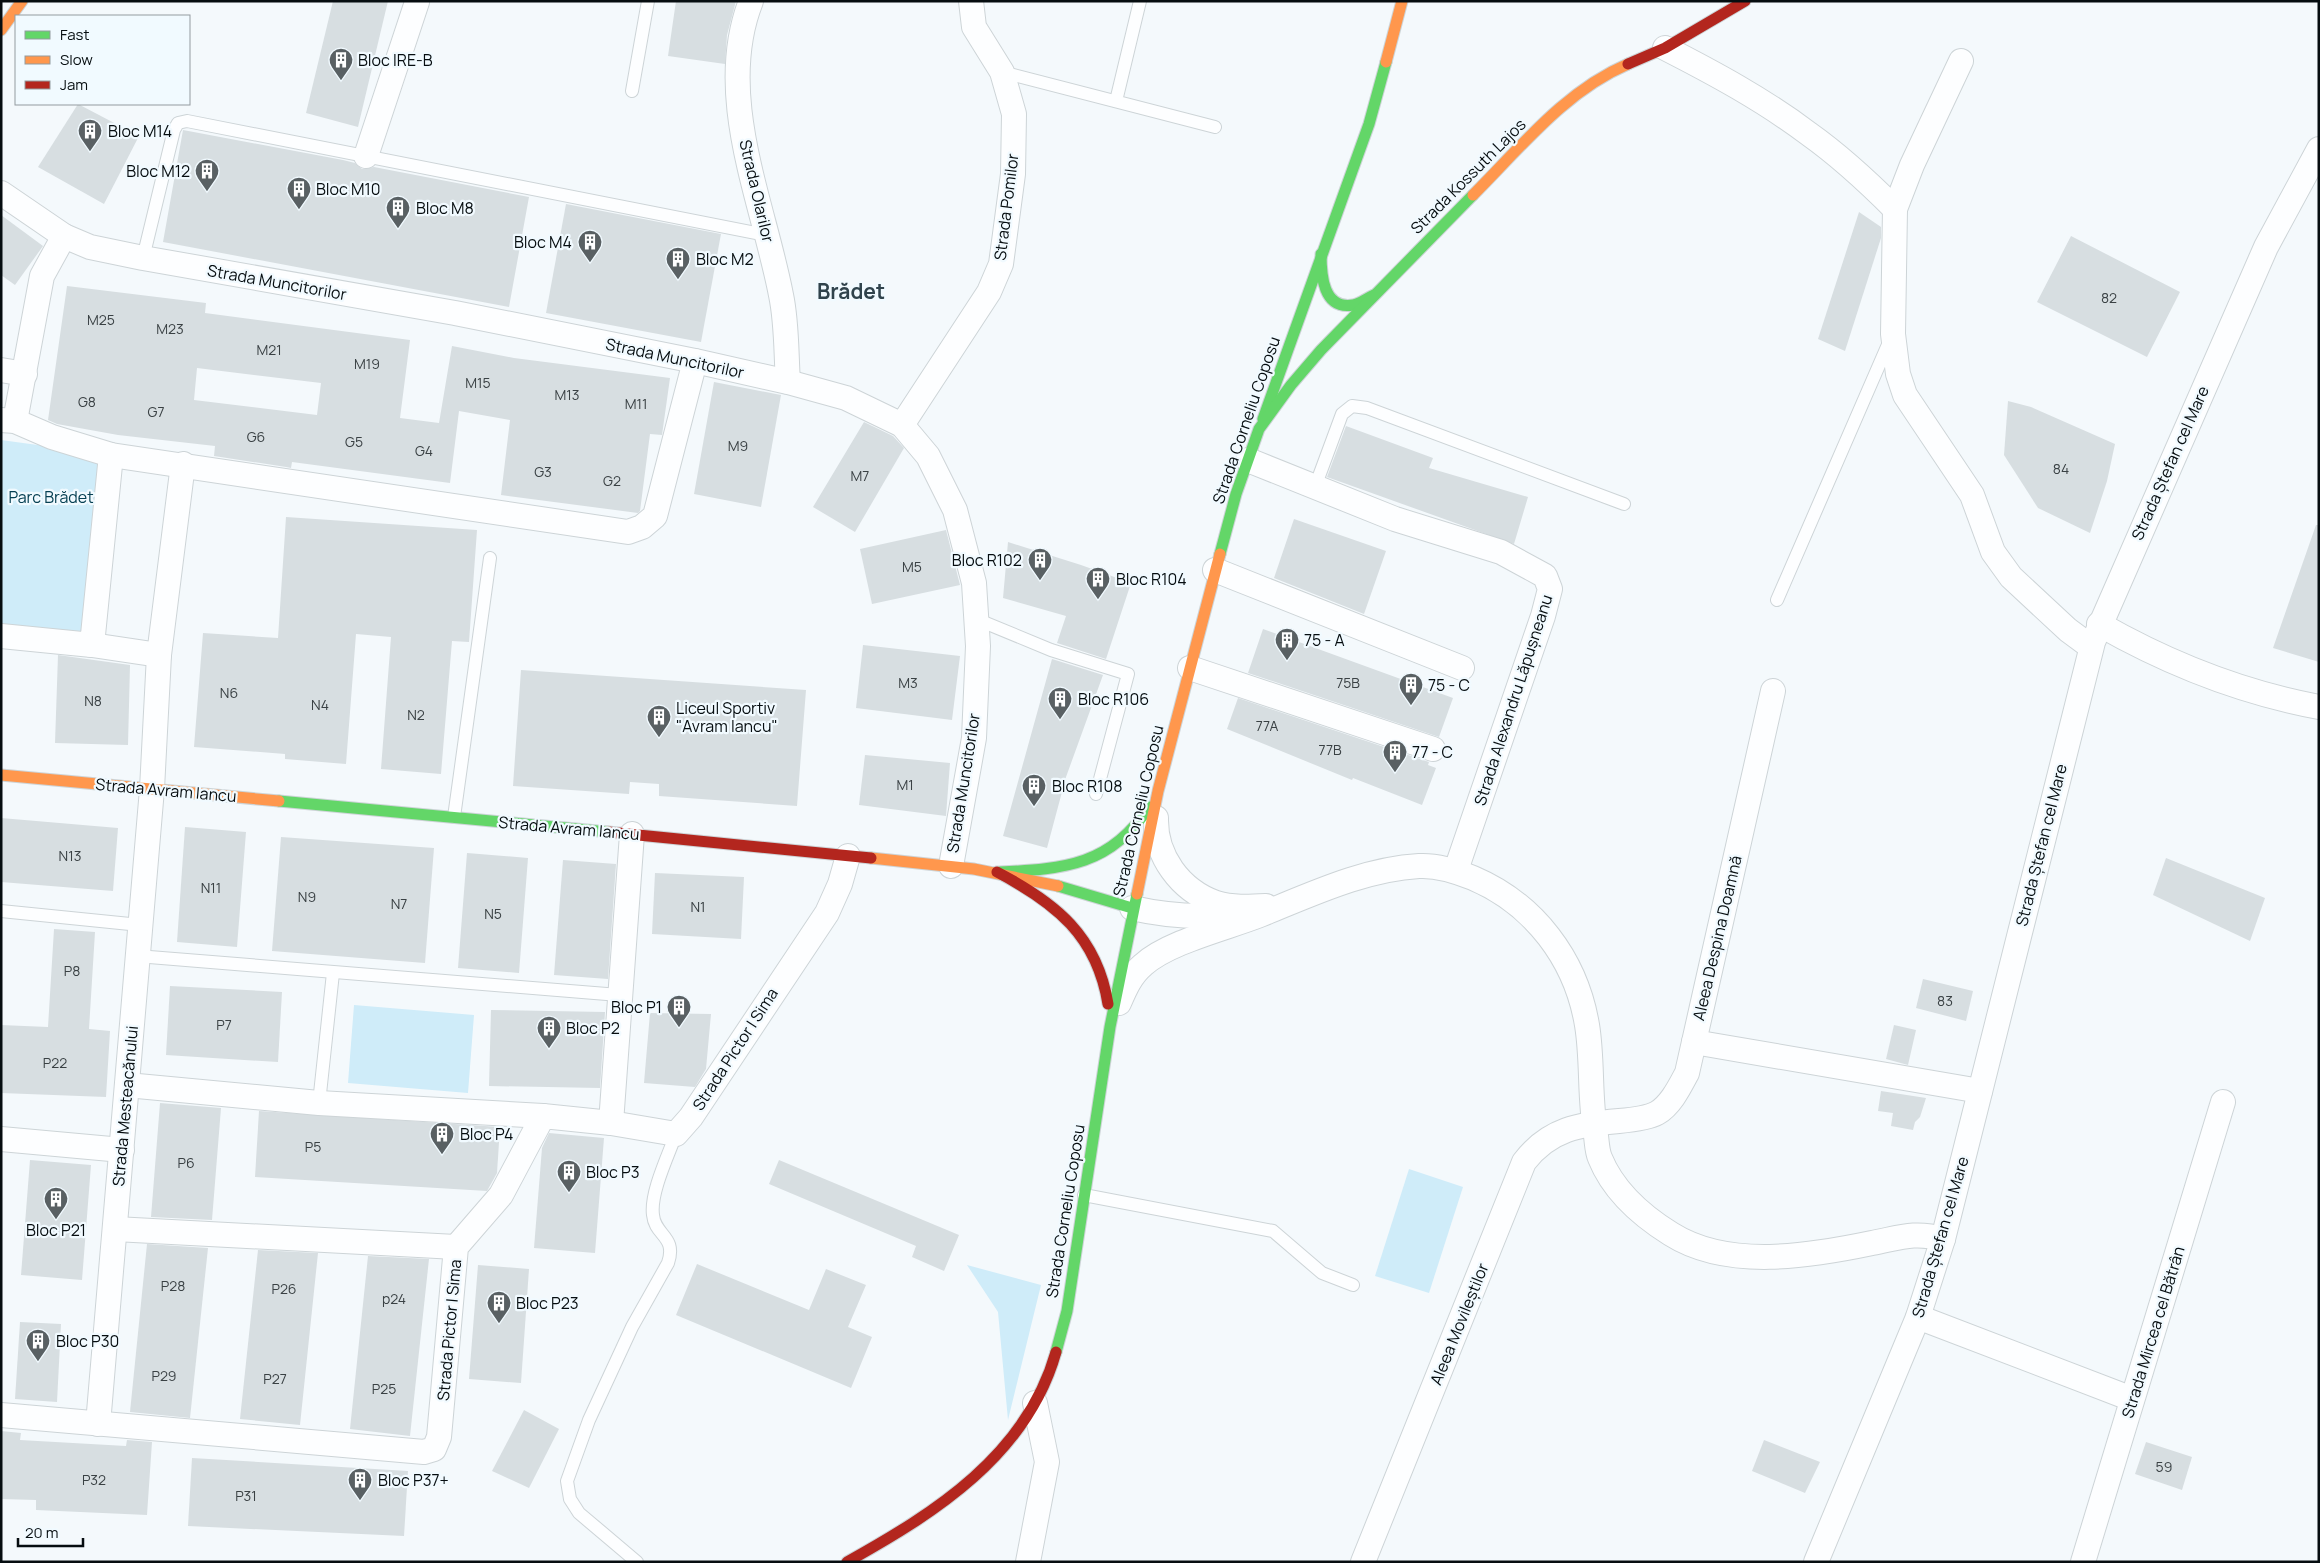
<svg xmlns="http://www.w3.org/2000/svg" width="2320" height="1563" font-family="Manrope,sans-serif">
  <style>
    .green { fill: #cfecf9 }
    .building { fill: #d7dee1; fill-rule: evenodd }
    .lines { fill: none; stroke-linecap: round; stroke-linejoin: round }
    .lane-casing { stroke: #cdd4d7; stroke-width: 14 }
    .street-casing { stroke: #cdd4d7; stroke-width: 26 }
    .fast-casing { stroke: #cdd4d7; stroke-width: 13 }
    .slow-casing { stroke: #cdd4d7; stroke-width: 13 }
    .jam-casing { stroke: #cdd4d7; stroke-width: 13 }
    .lane { stroke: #fdfeff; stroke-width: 12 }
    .street { stroke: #fdfeff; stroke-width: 24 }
    .fast { stroke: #63d668; stroke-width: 11 }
    .slow { stroke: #ff974d; stroke-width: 11 }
    .jam { stroke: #b3261e; stroke-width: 11 }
    .labels { text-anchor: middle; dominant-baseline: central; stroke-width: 4.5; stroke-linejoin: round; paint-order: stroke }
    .number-label { font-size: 14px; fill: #3a4144 }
    .poi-label { font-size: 16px; fill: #060d10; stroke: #f1faff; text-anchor: start }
    .street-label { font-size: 16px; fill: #060d10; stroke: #f1faff }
    .park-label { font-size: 16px; fill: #064053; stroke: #f1faff }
    .district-label { font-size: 21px; font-weight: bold; fill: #30434c; stroke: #f1faff }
  </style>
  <rect width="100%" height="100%" fill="#f4f9fc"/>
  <g class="green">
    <polygon points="1,440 111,455 86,637 1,625"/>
    <polygon points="354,1005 474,1015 468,1093 348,1083"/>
    <polygon points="1409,1169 1463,1187 1429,1293 1375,1276"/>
    <polygon points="967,1265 1041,1285 1008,1420 998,1312"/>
  </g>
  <g class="building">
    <polygon points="333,1 388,1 358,127 306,113"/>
    <polygon points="676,1 736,1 727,35 725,64 668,56"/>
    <polygon points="78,104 139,136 104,204 38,167"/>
    <polygon points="183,130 343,160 355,163 362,169 374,167 529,197 509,307 163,242"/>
    <polygon points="566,204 721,234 701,342 546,313"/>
    <polygon points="1859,212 1881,227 1881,238 1845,351 1818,339"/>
    <polygon points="1,215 43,246 15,285 1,275"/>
    <polygon points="2071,236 2180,292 2147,357 2037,302"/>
    <path d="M 67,286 L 206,303 L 205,313 L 410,340 L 400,418 L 439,423 L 452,346 L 514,358 L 670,378 L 662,435 L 650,434 L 640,511 L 638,513 L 501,495 L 510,420 L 459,411 L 450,483 L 292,462 L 291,468 L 286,467 L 214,456 L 215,446 L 118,435 L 57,424 L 48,420 ZM 197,368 L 321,383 L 317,415 L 194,400 Z"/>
    <polygon points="714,382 781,395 761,507 694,494"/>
    <polygon points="2008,401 2031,407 2115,444 2107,481 2090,533 2038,508 2004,455"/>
    <polygon points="864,422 893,436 904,448 855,532 813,507"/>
    <polygon points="1346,426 1433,458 1429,468 1528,497 1514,544 1327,477"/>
    <polygon points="286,517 477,530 469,642 452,641 441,774 381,769 391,637 356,634 346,764 285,759 285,754 194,747 203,633 278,638"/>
    <polygon points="1294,519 1386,551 1364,614 1274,578"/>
    <polygon points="2316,525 2319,525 2319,662 2273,648"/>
    <polygon points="946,530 960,585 872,604 860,549"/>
    <polygon points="1008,542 1081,565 1131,583 1106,659 1057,643 1066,616 1003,598"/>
    <polygon points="1263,629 1453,698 1439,737 1248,673"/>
    <polygon points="863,645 960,656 952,720 856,708"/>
    <polygon points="58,655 130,665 128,745 55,743"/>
    <polygon points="1052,659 1103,675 1066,777 1047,848 1003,836"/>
    <polygon points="521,670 806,690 797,806 659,796 659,784 630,782 629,794 513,786"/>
    <polygon points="1238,698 1429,762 1428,765 1436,768 1422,805 1353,778 1352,780 1227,729"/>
    <polygon points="865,755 950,763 946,816 859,805"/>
    <polygon points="1,818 118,828 113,891 1,882"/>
    <polygon points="185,827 246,832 237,947 177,942"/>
    <polygon points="281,837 434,848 425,963 272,951"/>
    <polygon points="467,853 528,858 519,973 458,968"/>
    <polygon points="2166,858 2265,898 2250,941 2153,895"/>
    <polygon points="563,860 616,864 608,979 554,975"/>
    <polygon points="655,873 744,877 741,939 652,934"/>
    <polygon points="54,929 95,932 89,1029 110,1031 106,1097 1,1093 1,1025 48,1027"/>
    <polygon points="1923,979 1973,991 1966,1021 1916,1008"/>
    <polygon points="170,986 282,992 278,1062 166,1055"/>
    <polygon points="491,1010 605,1012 600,1088 489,1086"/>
    <polygon points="650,1013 711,1014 706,1069 695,1087 644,1083"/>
    <polygon points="1894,1025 1916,1030 1908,1065 1886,1059"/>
    <polygon points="1881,1091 1926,1098 1920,1117 1915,1122 1913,1130 1891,1126 1893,1113 1878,1111"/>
    <polygon points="160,1103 221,1108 212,1220 151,1217"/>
    <polygon points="259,1111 500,1127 497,1173 487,1191 255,1177"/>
    <polygon points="549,1133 604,1138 595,1253 534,1248 542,1148"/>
    <polygon points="30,1160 91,1165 82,1280 21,1275"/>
    <polygon points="779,1160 959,1235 944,1271 912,1257 916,1246 769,1184"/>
    <polygon points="147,1244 208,1248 190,1418 130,1412"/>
    <polygon points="258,1250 318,1253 300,1425 240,1419"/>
    <polygon points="368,1256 429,1259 410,1436 350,1429"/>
    <polygon points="697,1264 809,1310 826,1269 866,1285 848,1327 872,1337 851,1388 676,1315"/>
    <polygon points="478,1265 529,1269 521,1383 469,1379"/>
    <polygon points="20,1322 61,1324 57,1402 15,1399"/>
    <polygon points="524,1410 559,1429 529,1488 492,1471"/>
    <polygon points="1,1431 21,1433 20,1440 126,1446 127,1440 152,1442 147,1515 36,1510 36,1500 1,1499"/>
    <polygon points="1764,1440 1820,1462 1805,1493 1752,1471"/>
    <polygon points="2146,1442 2192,1457 2182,1490 2135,1474"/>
    <polygon points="192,1458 408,1471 404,1536 188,1526"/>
  </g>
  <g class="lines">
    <defs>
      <g id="lane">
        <polyline points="1002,72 1215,127"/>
        <polyline points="632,91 648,1"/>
        <polyline points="1116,101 1140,1"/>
        <polyline points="143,258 174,130 178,123 187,121 766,235"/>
        <polyline points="1315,487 1342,414 1352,406 1367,408 1624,504"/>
        <polyline points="1777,600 1890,340"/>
        <polyline points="976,619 1051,650 1128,674 1096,794"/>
        <polyline points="454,817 490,558"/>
        <polyline points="1,911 140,925"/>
        <polyline points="137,956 619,995"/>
        <polyline points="319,1103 333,973"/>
        <polyline points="1084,1195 1273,1231 1322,1273 1353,1285"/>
        <path d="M 637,1562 L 579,1513 L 570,1499 L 567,1481 L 589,1420 L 632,1327 L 668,1263 C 677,1236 655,1236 653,1215 C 650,1193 668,1156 676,1134"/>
      </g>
      <g id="street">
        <path d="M 751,1 C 714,95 763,201 781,295 C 787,323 786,353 788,382"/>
        <path d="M 1665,48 C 1714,73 1764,100 1809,134 C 1840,156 1868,182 1895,209"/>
        <polyline points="1961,61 1912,165 1895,209 1893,334 1898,374 1905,395 1972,495 1993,552 2011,577 2068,630 2091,647"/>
        <polyline points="366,156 417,2"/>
        <polyline points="1,193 64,236 90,247 143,258 455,313 695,361 788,382 846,398 902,425 928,456 955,510 974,583 978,646 974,738 951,866"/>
        <polyline points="1,370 25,374"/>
        <polyline points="1,420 15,421 52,437 111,455 628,532 642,527 655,516 695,361"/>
        <polyline points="15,421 42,276 64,236"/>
        <polyline points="902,425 989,292 1001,264 1013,174 1014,114 1002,72 974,27 971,1"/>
        <polyline points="1248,460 1395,519 1501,552 1545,576 1550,589 1543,616 1456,870"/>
        <polyline points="1215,570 1462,668"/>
        <path d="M 2099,624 C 2169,664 2239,692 2319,707"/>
        <polyline points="1,636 92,645 111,455"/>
        <polyline points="92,645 159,655"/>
        <polyline points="1190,668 1433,749"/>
        <path d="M 1156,818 C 1155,856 1180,890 1216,903 C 1232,908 1249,907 1266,906"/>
        <path d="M 1132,908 C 1167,916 1201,918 1236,914"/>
        <path d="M 1119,1003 C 1125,989 1131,975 1143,965 C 1168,942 1227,928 1260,915 C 1310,895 1364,869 1419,866 C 1437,865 1456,871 1473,878 C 1534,904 1576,959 1587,1025 C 1593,1061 1589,1099 1596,1136 C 1597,1143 1597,1151 1600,1158 C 1613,1190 1642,1216 1671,1234 C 1728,1270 1810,1256 1872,1243 C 1899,1238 1914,1231 1943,1239"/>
        <polyline points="1694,1042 1980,1091"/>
        <polyline points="127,1085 319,1103 543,1116"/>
        <polyline points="611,1123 632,834"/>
        <polyline points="1,1139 122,1150"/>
        <polyline points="115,1229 456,1247"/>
        <polyline points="1918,1317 2132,1399"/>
        <polyline points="1,1415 424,1452 434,1449 439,1437 456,1247 501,1195 543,1116 611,1123 676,1134 691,1117 827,913 840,884 848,856"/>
        <polyline points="98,1424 152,789 159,655 183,464"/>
        <polyline points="1028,1562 1047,1462 1035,1403"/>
        <path d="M 1363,1562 L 1524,1162 C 1549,1129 1580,1124 1619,1121 C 1630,1120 1648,1118 1657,1113 C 1671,1105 1680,1086 1687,1073 L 1773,691"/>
        <polyline points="1816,1562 1918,1317 1943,1239 2093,642 2266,247 2319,149"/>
        <polyline points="2083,1562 2223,1102"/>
      </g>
      <g id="fast">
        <path d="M 1321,254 C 1321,275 1323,310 1353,305 C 1360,304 1367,298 1374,295"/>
        <polyline points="1263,419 1369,124 1386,62"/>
        <polyline points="1220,554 1236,494 1259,429 1291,385 1321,350 1473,195"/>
        <polyline points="279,801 608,832"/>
        <path d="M 1000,872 C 1065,869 1111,865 1149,807"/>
        <polyline points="1058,886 1132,908"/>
        <polyline points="1056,1352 1067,1311 1110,1027 1137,894"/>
      </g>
      <g id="slow">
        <polyline points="1,30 22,1"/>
        <polyline points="1386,62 1402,1"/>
        <path d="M 1473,195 C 1521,147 1565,91 1628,64"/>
        <polyline points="1,775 279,801"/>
        <polyline points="871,858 974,869 1058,886"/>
        <polyline points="1137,894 1158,791 1220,554"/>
      </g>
      <g id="jam">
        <polyline points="1628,64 1665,48 1745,1"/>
        <polyline points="608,832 871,858"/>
        <path d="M 997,872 C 1056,903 1097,936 1108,1004"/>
        <path d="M 847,1562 C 935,1513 1027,1455 1056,1352"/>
      </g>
    </defs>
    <use href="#lane" class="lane-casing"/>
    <use href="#street" class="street-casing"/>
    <use href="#fast" class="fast-casing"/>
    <use href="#slow" class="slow-casing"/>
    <use href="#jam" class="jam-casing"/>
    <use href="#lane" class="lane"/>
    <use href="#street" class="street"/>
    <use href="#fast" class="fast"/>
    <use href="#slow" class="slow"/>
    <use href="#jam" class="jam"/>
  </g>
  <defs>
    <symbol id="building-pin" viewBox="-11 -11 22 30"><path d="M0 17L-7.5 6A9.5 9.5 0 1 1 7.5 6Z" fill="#596063" stroke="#f1faff"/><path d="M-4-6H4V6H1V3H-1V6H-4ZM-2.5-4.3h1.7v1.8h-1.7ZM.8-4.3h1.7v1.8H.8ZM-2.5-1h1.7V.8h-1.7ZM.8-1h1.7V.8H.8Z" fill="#fff"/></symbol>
  </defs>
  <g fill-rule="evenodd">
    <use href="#building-pin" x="327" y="46" width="28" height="38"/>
    <use href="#building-pin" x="76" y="117" width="28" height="38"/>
    <use href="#building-pin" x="193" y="157" width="28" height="38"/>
    <use href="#building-pin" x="285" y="175" width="28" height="38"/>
    <use href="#building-pin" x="384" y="194" width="28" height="38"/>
    <use href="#building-pin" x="576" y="228" width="28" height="38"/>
    <use href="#building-pin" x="664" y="245" width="28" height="38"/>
    <use href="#building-pin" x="1026" y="546" width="28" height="38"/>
    <use href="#building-pin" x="1084" y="565" width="28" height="38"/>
    <use href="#building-pin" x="1273" y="626" width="28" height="38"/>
    <use href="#building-pin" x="1397" y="671" width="28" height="38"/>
    <use href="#building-pin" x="1046" y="685" width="28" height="38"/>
    <use href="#building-pin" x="645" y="703" width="28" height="38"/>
    <use href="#building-pin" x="1381" y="738" width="28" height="38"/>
    <use href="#building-pin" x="1020" y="772" width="28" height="38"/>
    <use href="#building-pin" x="665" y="993" width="28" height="38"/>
    <use href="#building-pin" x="535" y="1014" width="28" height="38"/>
    <use href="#building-pin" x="428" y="1120" width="28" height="38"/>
    <use href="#building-pin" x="555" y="1158" width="28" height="38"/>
    <use href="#building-pin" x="42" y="1185" width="28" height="38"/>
    <use href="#building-pin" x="485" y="1289" width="28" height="38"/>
    <use href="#building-pin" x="24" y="1327" width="28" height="38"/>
    <use href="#building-pin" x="346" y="1466" width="28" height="38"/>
  </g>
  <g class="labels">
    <g class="number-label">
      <text x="2109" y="297">82</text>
      <text x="101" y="319">M25</text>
      <text x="170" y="328">M23</text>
      <text x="269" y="349">M21</text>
      <text x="367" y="363">M19</text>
      <text x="478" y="382">M15</text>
      <text x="567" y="394">M13</text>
      <text x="87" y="401">G8</text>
      <text x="636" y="403">M11</text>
      <text x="156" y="411">G7</text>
      <text x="256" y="436">G6</text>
      <text x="354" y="441">G5</text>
      <text x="738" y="445">M9</text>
      <text x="424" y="450">G4</text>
      <text x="2061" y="468">84</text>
      <text x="543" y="471">G3</text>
      <text x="860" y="475">M7</text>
      <text x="612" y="480">G2</text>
      <text x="912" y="566">M5</text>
      <text x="908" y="682">M3</text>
      <text x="1348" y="682">75B</text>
      <text x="229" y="692">N6</text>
      <text x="93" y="700">N8</text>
      <text x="320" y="704">N4</text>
      <text x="416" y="714">N2</text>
      <text x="1267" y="725">77A</text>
      <text x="1330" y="749">77B</text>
      <text x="905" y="784">M1</text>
      <text x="70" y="855">N13</text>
      <text x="211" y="887">N11</text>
      <text x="307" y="896">N9</text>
      <text x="399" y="903">N7</text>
      <text x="698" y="906">N1</text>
      <text x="493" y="913">N5</text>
      <text x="72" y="970">P8</text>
      <text x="1945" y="1000">83</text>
      <text x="224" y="1024">P7</text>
      <text x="55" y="1062">P22</text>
      <text x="313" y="1146">P5</text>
      <text x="186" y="1162">P6</text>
      <text x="173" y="1285">P28</text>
      <text x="284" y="1288">P26</text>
      <text x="394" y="1298">p24</text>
      <text x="164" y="1375">P29</text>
      <text x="275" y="1378">P27</text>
      <text x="384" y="1388">P25</text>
      <text x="2164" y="1466">59</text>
      <text x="94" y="1479">P32</text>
      <text x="246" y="1495">P31</text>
    </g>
    <g class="poi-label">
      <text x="358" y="60">Bloc IRE-B</text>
      <text x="108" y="131">Bloc M14</text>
      <text x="190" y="171" text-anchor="end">Bloc M12</text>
      <text x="316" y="189">Bloc M10</text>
      <text x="416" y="208">Bloc M8</text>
      <text x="572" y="242" text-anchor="end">Bloc M4</text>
      <text x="696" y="259">Bloc M2</text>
      <text x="1022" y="560" text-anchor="end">Bloc R102</text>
      <text x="1116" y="579">Bloc R104</text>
      <text x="1304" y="640">75 - A</text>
      <text x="1428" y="685">75 - C</text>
      <text x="1078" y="699">Bloc R106</text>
      <text x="676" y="708">Liceul Sportiv<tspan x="676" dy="18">"Avram Iancu"</tspan></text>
      <text x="1412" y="752">77 - C</text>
      <text x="1052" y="786">Bloc R108</text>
      <text x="662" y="1007" text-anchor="end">Bloc P1</text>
      <text x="566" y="1028">Bloc P2</text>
      <text x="460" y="1134">Bloc P4</text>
      <text x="586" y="1172">Bloc P3</text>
      <text x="56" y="1230" text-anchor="middle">Bloc P21</text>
      <text x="516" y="1303">Bloc P23</text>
      <text x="56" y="1341">Bloc P30</text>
      <text x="378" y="1480">Bloc P37+</text>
    </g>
    <g class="street-label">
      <text transform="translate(1468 176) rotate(-45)">Strada Kossuth Lajos</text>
      <text transform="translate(757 191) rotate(77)">Strada Olarilor</text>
      <text transform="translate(1006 207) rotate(-83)">Strada Pomilor</text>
      <text transform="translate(277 282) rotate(10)">Strada Muncitorilor</text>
      <text transform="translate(675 358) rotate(12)">Strada Muncitorilor</text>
      <text transform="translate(1246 420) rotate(-71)">Strada Corneliu Coposu</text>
      <text transform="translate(2170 463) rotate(-66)">Strada Ștefan cel Mare</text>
      <text transform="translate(1513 700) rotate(-72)">Strada Alexandru Lăpușneanu</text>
      <text transform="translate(963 783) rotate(-81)">Strada Muncitorilor</text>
      <text transform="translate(166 790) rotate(5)">Strada Avram Iancu</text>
      <text transform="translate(1138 811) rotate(-77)">Strada Corneliu Coposu</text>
      <text transform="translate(569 828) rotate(5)">Strada Avram Iancu</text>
      <text transform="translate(2041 845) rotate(-76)">Strada Ștefan cel Mare</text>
      <text transform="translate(1717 938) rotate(-77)">Aleea Despina Doamnă</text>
      <text transform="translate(735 1049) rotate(-57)">Strada Pictor I Sima</text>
      <text transform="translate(125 1106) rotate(-85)">Strada Mesteacănului</text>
      <text transform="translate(1065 1211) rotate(-81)">Strada Corneliu Coposu</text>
      <text transform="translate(1940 1237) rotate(-74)">Strada Ștefan cel Mare</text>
      <text transform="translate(1459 1324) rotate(-68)">Aleea Movileștilor</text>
      <text transform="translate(449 1330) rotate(-85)">Strada Pictor I Sima</text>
      <text transform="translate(2153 1332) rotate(-73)">Strada Mircea cel Bătrân</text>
    </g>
    <g class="park-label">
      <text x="51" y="497">Parc Brădet</text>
    </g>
    <g class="district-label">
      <text x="851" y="291">Brădet</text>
    </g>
  </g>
  <rect width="2320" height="1563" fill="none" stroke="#060d10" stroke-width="5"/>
  <rect x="15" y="15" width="175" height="90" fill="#f1faff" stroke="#939b9f"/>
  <rect x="25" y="31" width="25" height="8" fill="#63d668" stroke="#939b9f"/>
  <text x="60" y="40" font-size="15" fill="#060d10">Fast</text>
  <rect x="25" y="56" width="25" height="8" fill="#ff974d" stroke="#939b9f"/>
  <text x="60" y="65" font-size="15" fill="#060d10">Slow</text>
  <rect x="25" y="81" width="25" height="8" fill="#b3261e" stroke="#939b9f"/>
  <text x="60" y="90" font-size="15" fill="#060d10">Jam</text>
  <path d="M18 1538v8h65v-8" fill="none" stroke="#060d10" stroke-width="2.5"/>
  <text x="25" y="1538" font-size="15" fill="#060d10" stroke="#f1faff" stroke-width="4" paint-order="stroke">20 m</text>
</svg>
